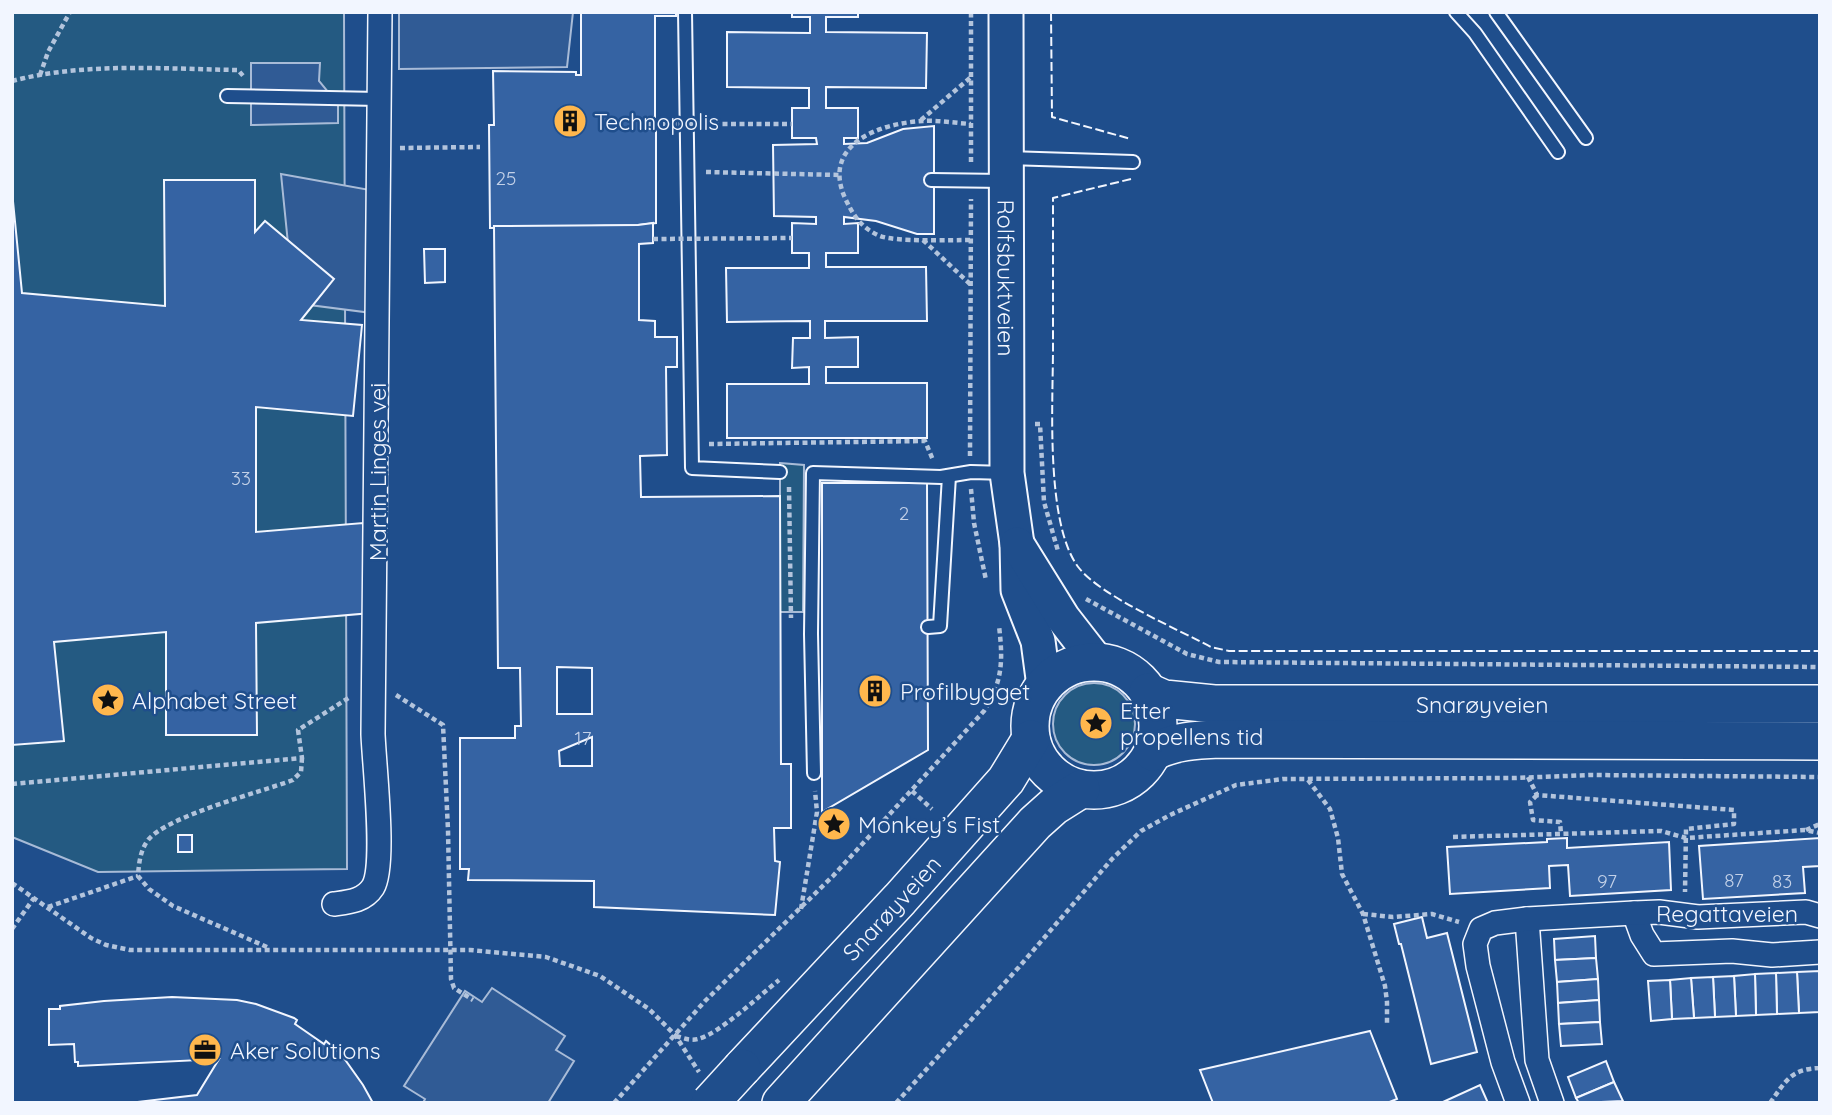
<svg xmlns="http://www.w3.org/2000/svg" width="1832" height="1115" font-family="Quicksand,sans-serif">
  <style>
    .green { fill: #245a82; stroke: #a8bbd7; stroke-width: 2 }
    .parking { fill: #305b95; stroke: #a8bbd7; stroke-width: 2 }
    .building { fill: #3563a3; stroke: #f2f6ff; stroke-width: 2; fill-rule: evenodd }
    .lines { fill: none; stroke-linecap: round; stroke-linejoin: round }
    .lane-casing { stroke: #f2f6ff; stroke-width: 16 }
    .street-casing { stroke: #f2f6ff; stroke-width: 26 }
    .secondary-casing { stroke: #f2f6ff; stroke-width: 37 }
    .primary-casing { stroke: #f2f6ff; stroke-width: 40 }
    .path { stroke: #b3c4dc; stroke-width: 4.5; stroke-dasharray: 5 3.5; stroke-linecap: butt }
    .lane { stroke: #1f4e8c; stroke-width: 12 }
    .street { stroke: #1f4e8c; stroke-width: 23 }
    .secondary { stroke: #1f4e8c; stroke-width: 33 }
    .primary { stroke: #1f4e8c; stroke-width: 37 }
    .primary-bridge-casing { stroke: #f2f6ff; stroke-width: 40; stroke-linecap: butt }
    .path-bridge { stroke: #b3c4dc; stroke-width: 4.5; stroke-dasharray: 5 3.5; stroke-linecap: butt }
    .primary-bridge { stroke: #1f4e8c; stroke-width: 37 }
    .fence { stroke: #f2f6ff; stroke-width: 2; stroke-dasharray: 9 3.5; stroke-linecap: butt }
    .labels { text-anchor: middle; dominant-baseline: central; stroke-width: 5; stroke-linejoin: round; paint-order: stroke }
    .number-label { font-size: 19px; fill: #c3d1e8 }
    .poi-label { font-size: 23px; fill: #f2f6ff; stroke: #1f4e8c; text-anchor: start }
    .street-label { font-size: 23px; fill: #f2f6ff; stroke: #1f4e8c }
  </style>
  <rect width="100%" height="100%" fill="#1f4e8c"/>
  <g class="green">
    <polygon points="12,12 344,12 347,869 98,872 12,837"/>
    <polygon points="780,463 804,465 803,612 780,612"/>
    <circle cx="1094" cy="724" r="41"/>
  </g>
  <g class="parking">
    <polygon points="399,12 573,12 567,67 399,69"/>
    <polygon points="251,63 320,63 319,81 338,104 338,123 251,125"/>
    <polygon points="281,174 381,192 380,314 294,303"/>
    <polygon points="492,988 565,1036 556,1050 574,1061 548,1103 423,1103 425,1099 404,1086 465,991 482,1002"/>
  </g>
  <g class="building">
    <polygon points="581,12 676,12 676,16 655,16 655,117 646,117 645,128 656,130 656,223 638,225 490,228 489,125 494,125 493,71 576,72 576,75 581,75"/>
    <polygon points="792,12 858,12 858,17 826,17 826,32 927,33 926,88 826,87 826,108 858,108 858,138 844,138 844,144 867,143 903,129 934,126 934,234 917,234 876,221 844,217 844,224 858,223 858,253 826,253 826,267 926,267 927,321 825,321 825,338 858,337 858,367 826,367 826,383 927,383 927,438 727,438 727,384 809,384 809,367 792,368 793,338 810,338 810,321 727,322 726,268 809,268 809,253 792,253 792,223 816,224 816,217 774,216 773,145 817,144 816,138 792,138 792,108 809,108 809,88 727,87 727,32 810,33 810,17 792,17"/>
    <polygon points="164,180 255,180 255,232 265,221 334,279 301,320 362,325 353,416 256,407 256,532 363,523 371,613 256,623 257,735 166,735 166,632 54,642 64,741 12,745 12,191 22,293 165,306"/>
    <path d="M 653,223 L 653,243 L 639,244 L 639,320 L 655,321 L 655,337 L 677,337 L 677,367 L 666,367 L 667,455 L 640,456 L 641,497 L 780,496 L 781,764 L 791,764 L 791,828 L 774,828 L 775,861 L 780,862 L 775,915 L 594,907 L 594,881 L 468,880 L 469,869 L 460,869 L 460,738 L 515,738 L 515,726 L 521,726 L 520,668 L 498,668 L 494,226 L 638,225 ZM 557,667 L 592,668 L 592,714 L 557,714 ZM 592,737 L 592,766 L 560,766 L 559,751 Z"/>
    <polygon points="424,249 445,249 445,282 425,283"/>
    <polygon points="822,483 927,483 928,750 822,812"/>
    <rect x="178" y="835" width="14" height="17"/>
    <polygon points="1567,838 1567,848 1669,842 1671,890 1570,896 1568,865 1549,866 1550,888 1450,894 1447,847 1547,842 1547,839"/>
    <polygon points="1820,838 1820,866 1803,867 1805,893 1703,899 1699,846"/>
    <polygon points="1422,917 1427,938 1447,933 1477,1052 1431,1064 1401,944 1399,944 1394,924"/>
    <polygon points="1595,936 1596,958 1555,960 1554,939"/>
    <polygon points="1596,958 1598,979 1557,982 1555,960"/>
    <polygon points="1820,971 1820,1012 1799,1013 1797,972"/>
    <polygon points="1797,972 1799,1013 1777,1014 1776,973"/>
    <polygon points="1776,973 1777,1014 1756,1015 1755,974"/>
    <polygon points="1755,974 1756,1015 1736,1016 1734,976"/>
    <polygon points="1734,976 1736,1016 1715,1017 1713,977"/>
    <polygon points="1713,977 1715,1017 1694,1018 1691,978"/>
    <polygon points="1691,978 1694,1018 1672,1019 1670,980"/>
    <polygon points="1598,979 1599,1000 1558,1003 1557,982"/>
    <polygon points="1670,980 1672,1019 1651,1021 1648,981"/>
    <polygon points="172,997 237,1000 256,1004 294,1018 297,1020 295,1024 324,1044 326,1041 341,1054 363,1085 373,1103 129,1103 197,1095 219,1059 78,1066 78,1062 75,1062 74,1044 49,1045 49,1009 60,1009 60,1006 104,1001"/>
    <polygon points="1599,1000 1600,1022 1559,1024 1558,1003"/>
    <polygon points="1600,1022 1602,1044 1561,1046 1559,1024"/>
    <polygon points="1370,1031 1397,1099 1387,1103 1213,1103 1200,1070"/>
    <polygon points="1606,1061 1614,1082 1576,1098 1568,1077"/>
    <polygon points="1614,1082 1623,1101 1579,1103 1576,1098"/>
    <polygon points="1480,1085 1488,1103 1443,1103 1443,1102"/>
  </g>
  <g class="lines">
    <defs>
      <g id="lane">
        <polyline points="685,12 692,468 780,472"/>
        <polyline points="1456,12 1475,33 1558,152"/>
        <polyline points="1496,12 1586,138"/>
        <polyline points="227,96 379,99"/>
        <polyline points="1007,158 1133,162"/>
        <polyline points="931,180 1004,181"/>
        <polyline points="928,627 940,626 949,476"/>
        <polyline points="814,773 811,634 813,473 941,477 971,472 1007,473"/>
      </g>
      <g id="street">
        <path d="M 334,904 C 349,902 364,901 373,887 C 386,865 374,764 373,734 L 380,12"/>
        <polyline points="1634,913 1642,935 1654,954 1732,951 1772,955 1820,952"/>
        <polyline points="1527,919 1537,1060 1552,1103"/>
        <polyline points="1518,1103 1503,1062 1478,966 1475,944 1481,929 1495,923 1527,919 1634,913 1659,912 1698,917 1806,912 1820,916"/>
      </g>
      <g id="secondary">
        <path id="s1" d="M 1006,12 L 1007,473 L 1017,544 L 1018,590 L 1038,641 L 1044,686"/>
        <polyline points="1017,544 1063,618 1098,663"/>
      </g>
      <g id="primary">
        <circle cx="1094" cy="726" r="64"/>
        <path id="s2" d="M 1148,692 L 1164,699 L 1214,704 L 1820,704"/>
        <path d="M 1153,752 C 1174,741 1196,740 1220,739 L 1820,741"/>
        <path id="s3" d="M 742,1068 L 900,899 L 1006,780 L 1031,739"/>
        <polyline points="781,1103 1035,823 1054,806 1081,789"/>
      </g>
    </defs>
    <use href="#lane" class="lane-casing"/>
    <use href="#street" class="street-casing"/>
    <use href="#secondary" class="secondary-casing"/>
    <use href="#primary" class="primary-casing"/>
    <g class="path">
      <polyline points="40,75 48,52 70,12"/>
      <path d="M 12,81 C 85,62 164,69 238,70 L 245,78"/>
      <polyline points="921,120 971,77"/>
      <polyline points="400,148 480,147"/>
      <polyline points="971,162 971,12"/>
      <polyline points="706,172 840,175"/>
      <polyline points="923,240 970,284"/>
      <path d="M 970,240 C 951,240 896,242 880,236 C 861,228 853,215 845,198 C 821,144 880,123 923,121 C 938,120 955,123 971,124"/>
      <polyline points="1035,424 1040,424 1044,502 1058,551"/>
      <polyline points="709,444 925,441 933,460"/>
      <polyline points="970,456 971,199"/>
      <polyline points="789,487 791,618"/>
      <polyline points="971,489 974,523 986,580"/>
      <polyline points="1086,599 1187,654 1219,662 1820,667"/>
      <polyline points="396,695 443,725 448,830 451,979 454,988 473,1000"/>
      <polyline points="1528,777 1537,795 1734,810 1734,824 1686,829 1685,892"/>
      <polyline points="1308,780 1330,809 1338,838 1342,874 1363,914 1385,986 1387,1002 1387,1025"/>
      <polyline points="12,784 302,758 298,730 350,697"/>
      <polyline points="912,791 932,809"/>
      <polyline points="1537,795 1530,802 1533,820 1560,822 1561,834"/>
      <polyline points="1806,830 1820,824"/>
      <polyline points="1453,837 1661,831 1686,838 1805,830 1820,833"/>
      <polyline points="12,883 91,938 106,945 130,950 470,950 546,957 600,976 649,1009 675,1035 699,1072"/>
      <polyline points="48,907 138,876"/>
      <polyline points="801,909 817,812 815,791"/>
      <polyline points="1363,914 1393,917 1432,914 1459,922"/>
      <polyline points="12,929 34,898"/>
      <path d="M 267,947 L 173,906 L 149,889 L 138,876 C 139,863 140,851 148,840 C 167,816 261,792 293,780 L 301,772 L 302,758"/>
      <path d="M 676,1036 C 683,1038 690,1041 698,1039 C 719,1034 760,995 779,980"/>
      <path d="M 614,1103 L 705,1001 L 833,876 L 984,711 C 1003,681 1003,660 999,626"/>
      <polyline points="896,1103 1019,967 1112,859 1141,831 1170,815 1236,785 1283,779 1515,778 1591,775 1820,777"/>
      <path d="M 1770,1103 C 1786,1081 1790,1069 1820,1068"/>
    </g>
    <use href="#lane" class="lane"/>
    <use href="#street" class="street"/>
    <use href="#secondary" class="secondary"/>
    <use href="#primary" class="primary"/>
    <defs>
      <polyline id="primary-bridge" points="710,1103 742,1068"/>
    </defs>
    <use href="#primary-bridge" class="primary-bridge-casing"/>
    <g class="path-bridge">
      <polyline points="646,124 792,124"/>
      <polyline points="653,239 792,238"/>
    </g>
    <use href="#primary-bridge" class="primary-bridge"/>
    <g class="fence">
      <polyline points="1051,12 1052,117 1131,139"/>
      <path d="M 1131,179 L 1053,198 C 1053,248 1053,298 1053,348 C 1053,402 1045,525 1079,568 C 1101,596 1177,629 1211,647 L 1229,651 L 1820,651"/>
    </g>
  </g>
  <defs>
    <symbol id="building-disc" viewBox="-11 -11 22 22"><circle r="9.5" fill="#ffb74d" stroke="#1f4e8c"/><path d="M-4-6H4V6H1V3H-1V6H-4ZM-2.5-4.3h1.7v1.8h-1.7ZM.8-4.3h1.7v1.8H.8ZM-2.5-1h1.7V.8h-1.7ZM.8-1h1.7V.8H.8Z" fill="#111"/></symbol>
    <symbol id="sight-disc" viewBox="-11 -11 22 22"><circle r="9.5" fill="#ffb74d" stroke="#1f4e8c"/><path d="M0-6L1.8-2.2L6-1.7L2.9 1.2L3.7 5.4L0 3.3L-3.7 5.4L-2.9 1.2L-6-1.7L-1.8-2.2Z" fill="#111"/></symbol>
    <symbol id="office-disc" viewBox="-11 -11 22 22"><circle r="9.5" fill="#ffb74d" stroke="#1f4e8c"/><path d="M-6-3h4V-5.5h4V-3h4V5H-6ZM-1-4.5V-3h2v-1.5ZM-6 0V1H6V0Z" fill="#111"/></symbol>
  </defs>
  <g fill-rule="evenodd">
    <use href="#building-disc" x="551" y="102" width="38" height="38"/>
    <use href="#building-disc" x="856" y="672" width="38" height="38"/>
    <use href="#sight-disc" x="89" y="681" width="38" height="38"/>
    <use href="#sight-disc" x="1077" y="704" width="38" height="38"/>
    <use href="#sight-disc" x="815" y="805" width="38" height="38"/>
    <use href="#office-disc" x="186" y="1031" width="38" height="38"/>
  </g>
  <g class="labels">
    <g class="number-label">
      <text x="506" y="178">25</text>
      <text x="241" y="478">33</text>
      <text x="904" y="513">2</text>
      <text x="583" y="738">17</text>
      <text x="1734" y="880">87</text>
      <text x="1607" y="881">97</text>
      <text x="1782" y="881">83</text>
    </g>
    <g class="poi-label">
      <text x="594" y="121">Technopolis</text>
      <text x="900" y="691">Profilbygget</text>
      <text x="132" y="700">Alphabet Street</text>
      <text x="1120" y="710">Etter<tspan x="1120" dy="26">propellens tid</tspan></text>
      <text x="858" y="824">Monkey’s Fist</text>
      <text x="230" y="1050">Aker Solutions</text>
    </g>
    <g class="street-label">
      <text stroke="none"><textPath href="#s1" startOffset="266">Rolfsbuktveien</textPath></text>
      <text transform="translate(377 472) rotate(-90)">Martin Linges vei</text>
      <text stroke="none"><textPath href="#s2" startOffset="336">Snarøyveien</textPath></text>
      <text stroke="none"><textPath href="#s3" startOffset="219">Snarøyveien</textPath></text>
      <text x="1727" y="913">Regattaveien</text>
    </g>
  </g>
  <rect width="1832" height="1115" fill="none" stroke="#f2f6ff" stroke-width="28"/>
</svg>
